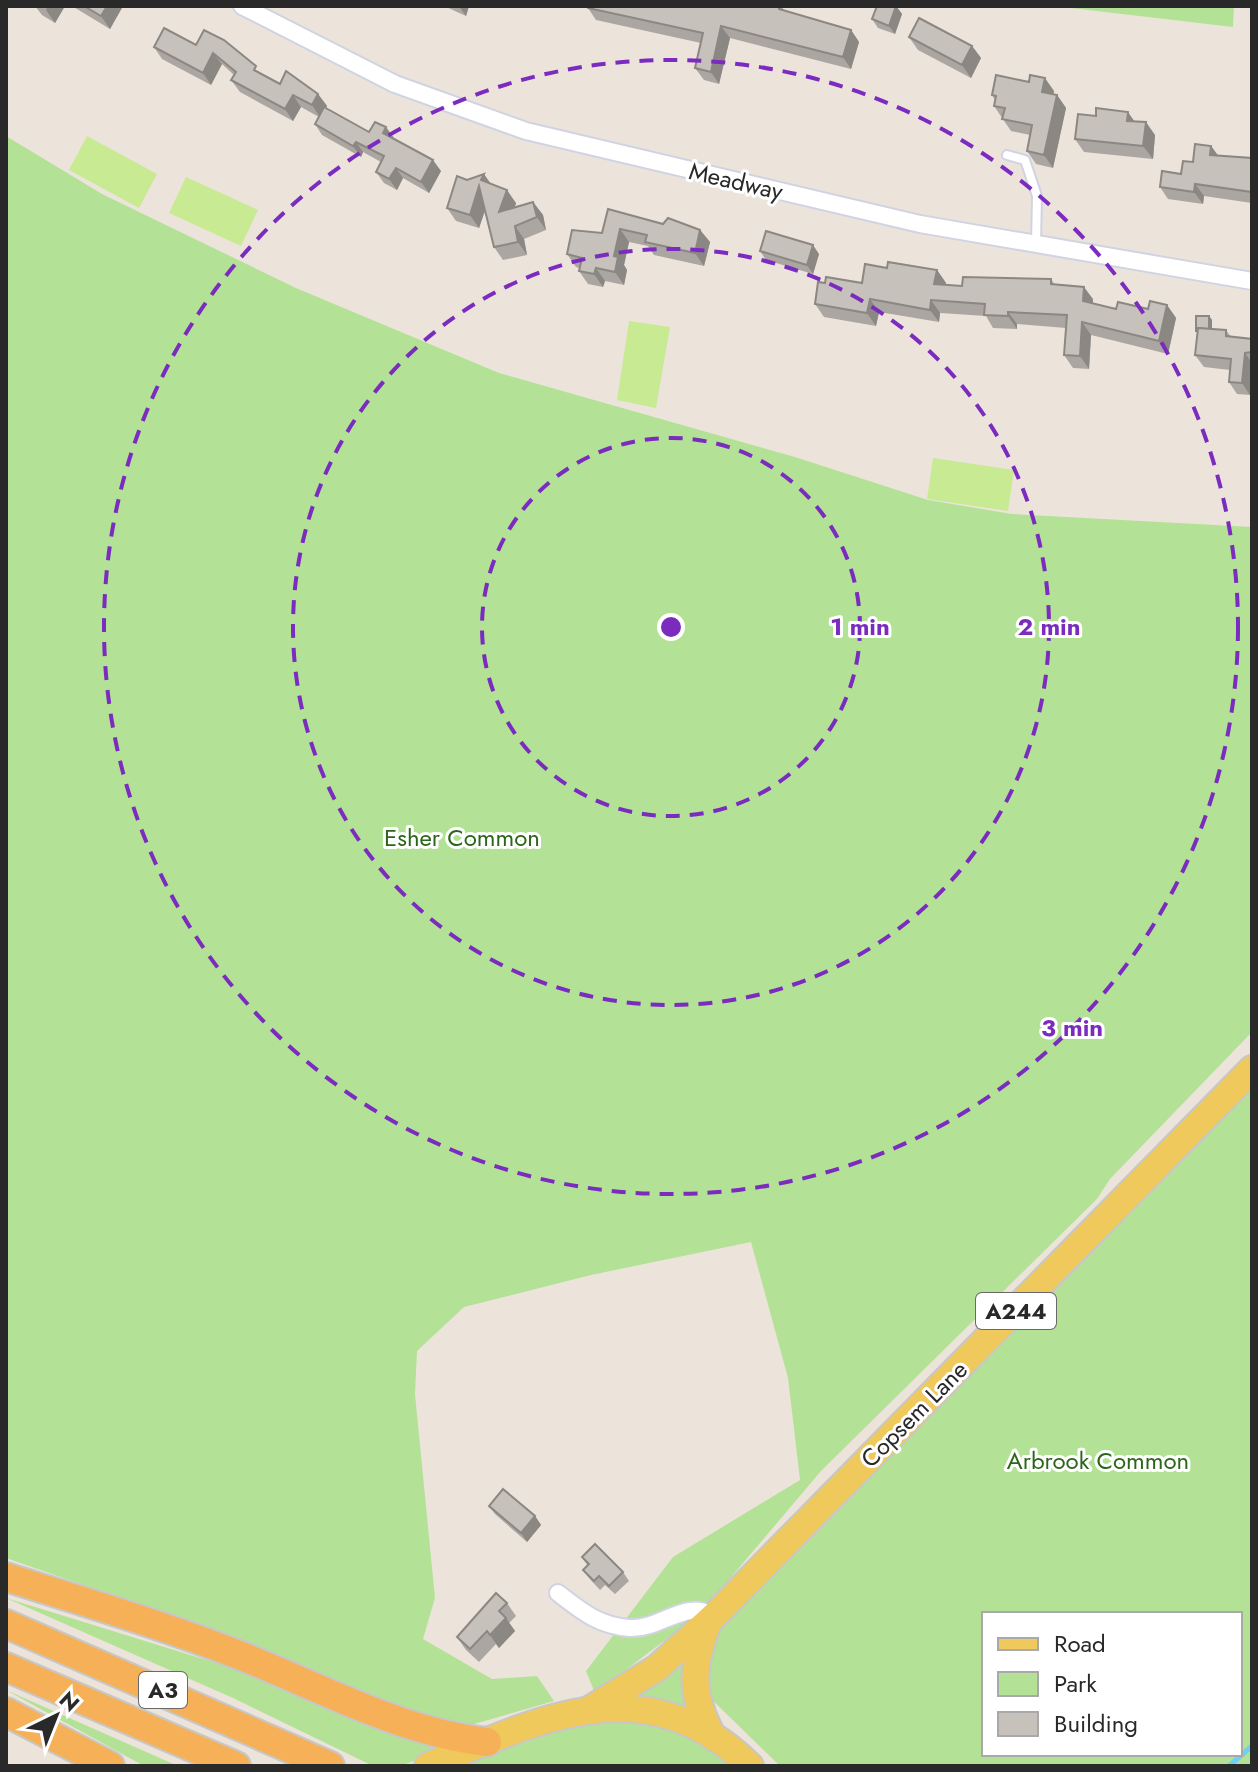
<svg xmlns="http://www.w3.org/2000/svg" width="1258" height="1772" font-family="Jost,sans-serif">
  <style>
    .green { fill: #b3e297; fill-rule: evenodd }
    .pitch { fill: #c7ea93 }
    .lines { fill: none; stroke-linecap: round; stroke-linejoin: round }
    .stream { stroke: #6ecfee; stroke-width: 5 }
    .service-casing { stroke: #d0d4e2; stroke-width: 12 }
    .minor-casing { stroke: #d0d4e2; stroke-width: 20 }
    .primary-casing { stroke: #c7c7c7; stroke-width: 30 }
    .trunk-casing { stroke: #c7c7c7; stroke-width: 32 }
    .service { stroke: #fff; stroke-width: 8 }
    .minor { stroke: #fff; stroke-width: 16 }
    .primary { stroke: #f0c95c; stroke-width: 26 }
    .trunk { stroke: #f6b158; stroke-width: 28 }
    .wall { fill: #aba6a1 }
    .shaded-wall { fill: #8b8783 }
    .building { fill: #c7c1bb; stroke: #8b8783; stroke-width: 2 }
    .ring { fill: none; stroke: #7b2cbf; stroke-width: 4; stroke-dasharray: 14 10 }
    .labels { text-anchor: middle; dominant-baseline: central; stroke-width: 6; stroke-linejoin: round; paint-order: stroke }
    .shield { fill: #fff; stroke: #696969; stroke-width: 2 }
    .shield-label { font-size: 22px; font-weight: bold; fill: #292929 }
    .street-label { font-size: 24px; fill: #292929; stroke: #fff }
    .park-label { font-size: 24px; fill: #2c661a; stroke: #fff }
    .centre { fill: #7b2cbf; stroke: #fff; stroke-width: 4 }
    .ring-label { font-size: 24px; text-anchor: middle; font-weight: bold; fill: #7b2cbf; stroke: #fff; stroke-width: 6; stroke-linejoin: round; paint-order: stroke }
  </style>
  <rect width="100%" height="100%" fill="#ece4db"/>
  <g class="green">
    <polygon points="1054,6 1234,6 1233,27"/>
    <polygon points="6,136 102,194 296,288 499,373 795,457 928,500 1012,514 1252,527 1252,1032 1110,1179 1097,1199 821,1471 700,1614 595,1693 586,1671 673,1557 800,1480 788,1378 751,1242 591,1275 464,1307 417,1351 415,1394 435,1598 423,1639 492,1679 537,1676 554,1701 457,1729 195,1624 6,1558"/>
    <path d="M 1252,1077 L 1252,1766 L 780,1766 L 709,1697 L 708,1638 ZM 984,1614 L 1240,1614 L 1240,1754 L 984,1754 Z"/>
    <polygon points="6,1598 239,1670 389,1733 415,1737 447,1749 400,1766 373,1766 233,1698"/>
    <polygon points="685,1650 691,1713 668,1703 632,1697"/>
    <polygon points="6,1690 178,1766 144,1766"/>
    <polygon points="609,1714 680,1728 732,1766 454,1766"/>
  </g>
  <g class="pitch">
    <polygon points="87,136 157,174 139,208 69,170"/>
    <polygon points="186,177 258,210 241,246 169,213"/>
    <polygon points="629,321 670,327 656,408 617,400"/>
    <polygon points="933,458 1014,470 1008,511 927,499"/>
  </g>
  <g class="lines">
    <polyline class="stream" points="1229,1766 1252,1746"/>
    <defs>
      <polyline id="service" points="1007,155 1025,160 1037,196 1036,244"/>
      <g id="minor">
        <polyline points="242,6 395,84 526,131 920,224 1252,281"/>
        <path d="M 558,1593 C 581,1611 599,1626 630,1628 C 659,1630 687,1598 714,1616"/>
      </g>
      <g id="primary">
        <path d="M 708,1623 C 691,1666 690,1696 713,1737"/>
        <polyline points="587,1711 657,1668 714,1616 1252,1069"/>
        <path d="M 428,1766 C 541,1718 647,1665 750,1766"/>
      </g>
      <g id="trunk">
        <path d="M 6,1577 C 84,1602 163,1625 239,1655 C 320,1687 400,1732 487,1742"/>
        <polyline points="6,1624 330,1766"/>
        <polyline points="6,1667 236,1766"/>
        <polyline points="6,1712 110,1766"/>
      </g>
    </defs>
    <use href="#service" class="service-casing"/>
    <use href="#minor" class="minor-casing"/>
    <use href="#primary" class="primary-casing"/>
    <use href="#trunk" class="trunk-casing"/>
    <use href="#service" class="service"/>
    <use href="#minor" class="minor"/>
    <use href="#primary" class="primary"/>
    <use href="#trunk" class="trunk"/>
  </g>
  <g class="wall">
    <polygon points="35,6 65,6 55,23 42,15"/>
    <polygon points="72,6 123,6 110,29"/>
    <polygon points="444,6 469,6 466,16"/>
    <polygon points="731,6 781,6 784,10 851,30 859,42 851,69 730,38 719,84 704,80 695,68 701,43 596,20 588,8 730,7"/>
    <polygon points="896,6 902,14 895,34 878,28 872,19"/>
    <polygon points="909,37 972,46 981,58 971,78 918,50"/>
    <polygon points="196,45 261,74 280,84 318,94 327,106 326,108 369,132 394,138 441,171 429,193 403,178 397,190 384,183 376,172 381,162 363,152 361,157 322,135 315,124 319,117 301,107 293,121 240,92 231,80 234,75 222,64 211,85 162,59 154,47"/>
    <polygon points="1054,91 1053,94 1057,95 1066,108 1053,168 1036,164 1027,151 1030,135 1011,131 994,106 995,100 992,95"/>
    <polygon points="1135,121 1155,135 1153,159 1084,152 1075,139"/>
    <polygon points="1211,146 1218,156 1252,158 1252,203 1204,196 1203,204 1168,199 1160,187 1181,174"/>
    <polygon points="467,180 491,184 516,203 515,207 533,202 543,215 546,230 524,239 527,255 503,260 494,247 485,210 479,228 456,221 447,208"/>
    <polygon points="608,209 663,224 700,230 710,242 704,266 654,255 648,246 629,242 624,265 627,270 624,285 605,281 603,287 588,284 579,271 579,268 576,267 567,254 602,233"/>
    <polygon points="760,251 819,254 813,274 766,260"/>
    <polygon points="887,268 937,270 946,283 945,285 962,286 1051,279 1055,285 1093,299 1093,304 1116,309 1148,309 1167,305 1176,318 1168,354 1091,335 1089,369 1073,368 1064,355 1066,328 1017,324 1017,329 993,328 986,316 940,313 939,322 879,312 876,326 824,317 815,304 825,283 862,283"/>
    <polygon points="1209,316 1212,320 1212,329 1226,330 1231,337 1252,339 1252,376 1250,395 1237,394 1229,382 1230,370 1204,367 1195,355 1198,334 1196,331"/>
    <polygon points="489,1506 535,1516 541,1525 527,1542 495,1514"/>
    <polygon points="582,1557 623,1572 629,1581 615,1594 605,1585 600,1590 589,1578 583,1570 587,1565"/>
    <polygon points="507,1603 516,1616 509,1623 515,1631 499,1648 496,1644 479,1662 466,1650 457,1637"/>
  </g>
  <g class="shaded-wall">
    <polygon points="48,6 65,6 55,23 46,10"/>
    <polygon points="107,6 123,6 110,29 101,16"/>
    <polygon points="459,6 469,6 466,16"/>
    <polygon points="896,6 902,14 895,34 889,26"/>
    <polygon points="721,26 730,38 719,84 711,72"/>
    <polygon points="851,30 859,42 851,69 843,57"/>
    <polygon points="972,46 981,58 971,78 962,65"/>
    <polygon points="213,53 222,64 211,85 203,73"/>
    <polygon points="1045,78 1054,91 1051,105 1042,92"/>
    <polygon points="318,94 327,106 320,117 312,105"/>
    <polygon points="293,95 301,107 293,121 285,109"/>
    <polygon points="1057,95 1066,108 1053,168 1044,155"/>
    <polygon points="1128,112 1137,125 1127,121"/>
    <polygon points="1146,122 1155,135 1153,159 1143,146"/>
    <polygon points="386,127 394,138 383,133"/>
    <polygon points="356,142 363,152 361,157 353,146"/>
    <polygon points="1211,146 1220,158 1210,155"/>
    <polygon points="433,160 441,171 429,193 421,182"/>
    <polygon points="396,168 403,178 397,190 389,179"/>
    <polygon points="484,174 493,187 481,180"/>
    <polygon points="1195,184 1204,196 1203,204 1194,192"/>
    <polygon points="479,186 489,199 479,228 470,215"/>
    <polygon points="507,190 516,203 508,225 499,212"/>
    <polygon points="533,202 543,215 546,230 537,217"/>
    <polygon points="515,226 524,239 527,255 518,242"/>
    <polygon points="620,229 629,242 624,265 627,270 624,285 615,272 614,256"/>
    <polygon points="700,230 710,242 704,266 695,253"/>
    <polygon points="813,245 819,254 813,274 807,265"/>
    <polygon points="596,268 605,281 603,287 594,274"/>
    <polygon points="937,270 946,283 943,297 934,284"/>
    <polygon points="1084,287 1093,299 1092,314 1083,301"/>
    <polygon points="870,299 879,312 876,326 867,313"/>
    <polygon points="931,300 940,313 939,322 930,310"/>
    <polygon points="1167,305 1176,318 1168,354 1159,341"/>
    <polygon points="1008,312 1017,324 1017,329 1008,316"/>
    <polygon points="1209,316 1212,320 1212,335 1209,331"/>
    <polygon points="1082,322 1091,335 1089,369 1080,356"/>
    <polygon points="1245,353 1252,363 1250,395 1242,383"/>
    <polygon points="535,1516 541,1525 527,1542 521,1533"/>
    <polygon points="506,1618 515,1631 499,1648 490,1635"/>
  </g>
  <g class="building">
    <polygon points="84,6 107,6 101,16"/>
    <polygon points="588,6 725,6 730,7 731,6 779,6 779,9 851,30 843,57 721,26 711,72 695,68 703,33 588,8"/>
    <polygon points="877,6 896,6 889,26 872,19"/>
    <polygon points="919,18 972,46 962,65 909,37"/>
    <polygon points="164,28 196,45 204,30 224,40 256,66 254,70 280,84 286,71 318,94 312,105 293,95 285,109 231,80 236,72 213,53 203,73 154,47"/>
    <polygon points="996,75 1029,82 1030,75 1045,78 1042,92 1057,95 1044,155 1027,151 1032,125 1002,119 1005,108 994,106 996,96 992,95"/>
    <polygon points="324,107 369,132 375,122 386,127 383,133 433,160 421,182 396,168 389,179 376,172 384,156 356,142 353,146 315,124"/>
    <polygon points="1096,108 1128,112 1127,121 1146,122 1143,146 1075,139 1078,114 1096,116"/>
    <polygon points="1195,144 1211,146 1210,155 1252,158 1252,192 1195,184 1194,192 1160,187 1162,171 1181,174 1183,161 1193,162"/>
    <polygon points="484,174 481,180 507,190 499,212 533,202 537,217 515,226 518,242 494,247 479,186 470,215 447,208 457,176 467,180"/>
    <polygon points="608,209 663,224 668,218 700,230 695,253 645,242 647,235 620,229 614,256 618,257 615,272 596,268 594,274 579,271 582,258 567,254 572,230 602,233"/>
    <polygon points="766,231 813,245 807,265 760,251"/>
    <polygon points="888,262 937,270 934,284 962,286 963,277 1051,279 1051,284 1084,287 1083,301 1116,309 1118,302 1148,309 1150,301 1167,305 1159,341 1082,322 1080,356 1064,355 1067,315 1008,312 1008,316 984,315 985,304 931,300 930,310 870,299 867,313 815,304 818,282 825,283 826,277 862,283 865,264 887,268"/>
    <polygon points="1196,316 1209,316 1209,329 1198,328 1198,331 1196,331"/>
    <polygon points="1198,328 1226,330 1226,336 1252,339 1252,352 1245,353 1242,383 1229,382 1231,359 1195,355"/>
    <polygon points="503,1489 535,1516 521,1533 489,1506"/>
    <polygon points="595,1544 623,1572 609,1586 599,1576 594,1581 583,1570 589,1564 582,1557"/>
    <polygon points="496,1593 507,1603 499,1611 506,1618 490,1635 487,1631 470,1649 457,1637"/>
  </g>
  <g class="ring">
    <circle cx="671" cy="627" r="189"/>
    <circle cx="671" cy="627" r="378"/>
    <circle cx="671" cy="627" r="567"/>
  </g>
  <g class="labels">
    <g class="shield">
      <rect x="976" y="1293" width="80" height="36" rx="6"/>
      <rect x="139" y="1672" width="48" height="36" rx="6"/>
    </g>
    <g class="shield-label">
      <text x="1016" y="1311">A244</text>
      <text x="163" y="1690">A3</text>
    </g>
    <g class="street-label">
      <text transform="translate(736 181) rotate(13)">Meadway</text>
      <text transform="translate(914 1414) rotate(-45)">Copsem Lane</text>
    </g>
    <g class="park-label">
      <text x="462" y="837">Esher Common</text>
      <text x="1098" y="1460">Arbrook Common</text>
    </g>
  </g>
  <circle cx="671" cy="627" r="12" class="centre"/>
  <g class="ring-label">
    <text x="860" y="635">1 min</text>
    <text x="1049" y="635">2 min</text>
    <text x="1072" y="1036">3 min</text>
  </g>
  <rect width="1258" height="1772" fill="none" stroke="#292929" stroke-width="16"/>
  <rect x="982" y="1612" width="260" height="144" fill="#ffffff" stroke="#a9a9a9" stroke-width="2"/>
  <rect x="998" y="1638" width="40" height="12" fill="#f0c95c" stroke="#a9a9a9" stroke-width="2"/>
  <text x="1054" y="1652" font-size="24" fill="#292929">Road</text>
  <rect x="998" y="1672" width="40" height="24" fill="#b3e297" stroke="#a9a9a9" stroke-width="2"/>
  <text x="1054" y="1692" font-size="24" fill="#292929">Park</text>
  <rect x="998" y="1712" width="40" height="24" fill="#c7c1bb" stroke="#a9a9a9" stroke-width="2"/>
  <text x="1054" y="1732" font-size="24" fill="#292929">Building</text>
  <g transform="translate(56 1716) rotate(43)" stroke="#ffffff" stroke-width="6" paint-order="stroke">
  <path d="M0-6L14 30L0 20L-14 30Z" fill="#292929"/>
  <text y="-12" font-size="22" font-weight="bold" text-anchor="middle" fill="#292929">N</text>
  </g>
</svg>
